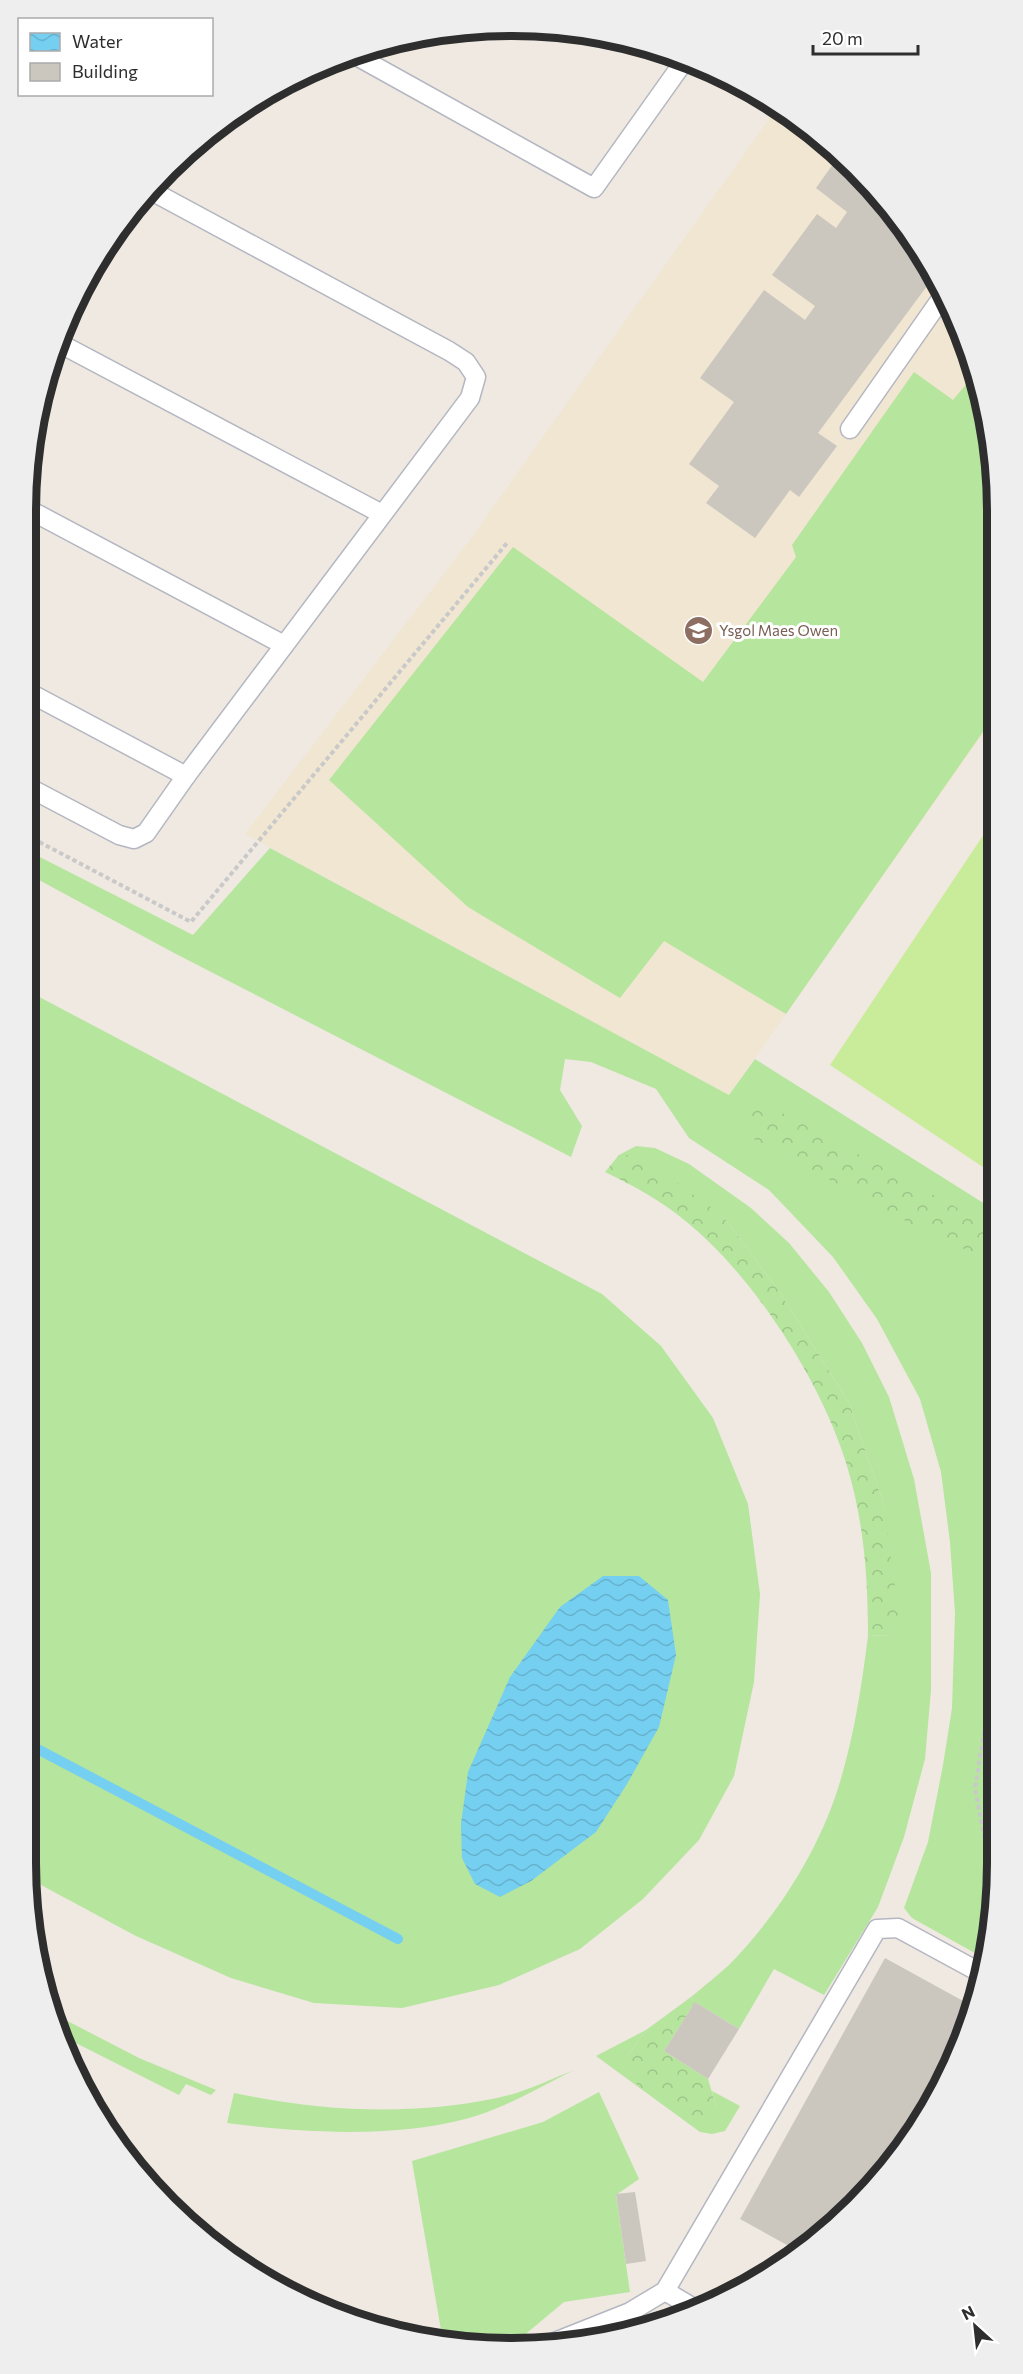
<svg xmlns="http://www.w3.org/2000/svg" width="1023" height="2374" font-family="Commissioner,sans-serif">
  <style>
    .education { fill: #f0e6d1 }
    .grass { fill: #b6e59e }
    .forest { fill: url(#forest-crowns) }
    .pitch { fill: #c9ec9a }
    .water { fill: url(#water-waves) }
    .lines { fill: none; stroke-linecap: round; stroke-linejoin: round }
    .stream { stroke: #75cff0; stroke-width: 10 }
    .building { fill: #cbc7bf }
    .lane-casing { stroke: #b4b7c1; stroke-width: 21 }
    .path { stroke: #c9c9c9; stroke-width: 4; stroke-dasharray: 4.5 3; stroke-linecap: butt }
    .lane { stroke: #fff; stroke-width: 18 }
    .labels { text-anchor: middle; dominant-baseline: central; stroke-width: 6; stroke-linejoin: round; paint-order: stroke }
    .education-label { font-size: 15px; fill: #785e54; stroke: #fff; text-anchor: start }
    .rim { fill: none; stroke: #2e2e2e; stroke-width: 8 }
  </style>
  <defs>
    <pattern id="forest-crowns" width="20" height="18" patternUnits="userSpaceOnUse" patternTransform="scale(1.5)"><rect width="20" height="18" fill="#b6e59e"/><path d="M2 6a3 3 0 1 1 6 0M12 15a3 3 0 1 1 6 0" fill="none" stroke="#9dc588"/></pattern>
    <pattern id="water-waves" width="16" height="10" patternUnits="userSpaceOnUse" patternTransform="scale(1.5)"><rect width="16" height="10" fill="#75cff0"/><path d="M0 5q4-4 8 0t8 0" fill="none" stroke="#66b2ce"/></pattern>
  </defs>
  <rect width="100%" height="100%" fill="#efe9e1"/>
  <polygon class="education" points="776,109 807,126 897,215 960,325 993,448 994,718 729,1095 245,834 469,541"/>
  <g class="grass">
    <polygon points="914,372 953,400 974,375 993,448 994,716 786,1014 664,941 620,998 468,907 329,780 513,547 703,682 796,557 792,545"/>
    <polygon points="270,848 729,1095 755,1059 996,1211 997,1862 982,1957 912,1918 904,1908 928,1842 943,1765 952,1708 955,1613 950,1542 941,1472 920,1399 877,1319 833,1257 769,1190 689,1138 656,1089 591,1062 565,1059 560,1090 582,1126 571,1157 176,954 26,873 26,850 193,935"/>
    <polygon points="26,990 602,1294 661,1346 713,1418 748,1504 760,1594 754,1682 734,1776 699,1840 643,1899 580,1949 499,1985 402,2008 314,2003 231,1978 136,1936 28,1878 26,1862"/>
    <path d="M 636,1146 L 655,1148 L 689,1164 L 751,1208 L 789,1243 L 829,1292 L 862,1343 L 889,1397 L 914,1479 L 931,1573 L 931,1690 L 925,1759 L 904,1837 L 878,1907 L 824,1995 L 774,1969 L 739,2029 L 695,2002 L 691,1997 C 704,1986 717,1976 729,1965 C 780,1913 823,1844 842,1775 C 855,1730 862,1683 868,1636 L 891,1635 L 883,1502 L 849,1403 L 781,1294 L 723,1216 L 619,1155 Z"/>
    <polygon points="50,2012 139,2058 216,2090 211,2095 186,2084 179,2095 58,2034"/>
    <polygon points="646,2030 628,2055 716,2107 712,2091 740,2106 725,2131 712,2134 700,2132 596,2056"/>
    <path d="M 574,2070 C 538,2088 504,2109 465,2119 C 394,2138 299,2133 227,2123 L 234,2093 C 320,2111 406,2116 492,2099 C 521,2094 547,2081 574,2070 Z"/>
    <polygon points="599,2092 639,2179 616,2195 630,2292 564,2302 516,2342 501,2347 443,2342 412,2161 543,2122"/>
  </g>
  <g class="forest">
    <polygon points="768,1105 996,1229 996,1264 915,1226 752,1138 745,1120 751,1106"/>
    <path d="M 619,1155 L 639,1155 L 723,1216 L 781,1294 L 849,1403 L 883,1502 L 899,1615 L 891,1635 L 868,1636 C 868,1578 864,1522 847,1466 C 822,1382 752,1273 683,1219 C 660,1200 632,1185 605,1172 Z"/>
    <polygon points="691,1997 695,2002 664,2051 708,2079 716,2106 709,2116 696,2119 640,2088 630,2074 628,2055 646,2030"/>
  </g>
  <polygon class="pitch" points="990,825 994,828 995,1175 830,1065"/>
  <polygon class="water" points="603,1576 639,1576 668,1600 676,1655 659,1727 627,1784 596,1832 531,1881 500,1897 475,1884 462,1858 461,1824 468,1772 510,1677 560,1607"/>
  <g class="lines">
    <polyline class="stream" points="26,1743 398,1939"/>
  </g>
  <g class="building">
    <polygon points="838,157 897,215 933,278 818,433 837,446 799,497 790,490 755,538 706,503 719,486 689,464 734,402 700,378 764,290 805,320 815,306 772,275 817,214 836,228 847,212 816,188"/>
    <polygon points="885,1958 974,2007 972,2019 933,2105 877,2183 796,2250 740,2219"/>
    <polygon points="695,2002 739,2029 708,2079 664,2051"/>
    <polygon points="635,2192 646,2261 626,2264 616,2194"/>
  </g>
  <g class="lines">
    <defs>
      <g id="lane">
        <polyline points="353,54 594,188 685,60"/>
        <polyline points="57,342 382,514"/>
        <polyline points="850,429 943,296"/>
        <polyline points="26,508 284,645"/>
        <polyline points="26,691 186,776 470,398 476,377 466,362 449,351 148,189"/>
        <polyline points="26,786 119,835 134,839 146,833 186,776"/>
        <polyline points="665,2291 692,2307"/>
        <polyline points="547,2345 630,2312 665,2291 877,1929 898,1928 979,1972"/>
      </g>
    </defs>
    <use href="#lane" class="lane-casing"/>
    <g class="path">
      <polyline points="26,835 191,922 507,543"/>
      <polyline points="997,1696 986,1720 975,1789 985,1840 997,1864"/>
    </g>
    <use href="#lane" class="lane"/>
  </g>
  <defs>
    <symbol id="school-disc" viewBox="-11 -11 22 22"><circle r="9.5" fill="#8d6e63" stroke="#fff"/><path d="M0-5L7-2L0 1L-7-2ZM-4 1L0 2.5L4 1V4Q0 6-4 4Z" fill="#fff"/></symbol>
  </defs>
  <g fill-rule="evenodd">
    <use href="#school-disc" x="682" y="614" width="33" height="33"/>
  </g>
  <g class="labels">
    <g class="education-label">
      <text x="719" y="630">Ysgol Maes Owen</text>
    </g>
  </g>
  <path d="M0 0H1023V2374H0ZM511 36H512A475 475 0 0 1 987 511V1863A475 475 0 0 1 512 2338H511A475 475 0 0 1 36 1863V511A475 475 0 0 1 511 36Z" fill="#eee" fill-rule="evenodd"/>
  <path class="rim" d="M511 36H512A475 475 0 0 1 987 511V1863A475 475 0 0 1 512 2338H511A475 475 0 0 1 36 1863V511A475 475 0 0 1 511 36Z"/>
  <rect x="18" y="18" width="195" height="78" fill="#ffffff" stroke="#ababab" stroke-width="1.5"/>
  <rect x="30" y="33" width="30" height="18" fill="url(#water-waves)" stroke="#ababab" stroke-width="1.5"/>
  <text x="72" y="48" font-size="18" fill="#2e2e2e">Water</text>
  <rect x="30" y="63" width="30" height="18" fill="#cbc7bf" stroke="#ababab" stroke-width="1.5"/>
  <text x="72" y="78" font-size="18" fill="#2e2e2e">Building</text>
  <g transform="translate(975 2326) rotate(333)" stroke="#ffffff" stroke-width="4.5" paint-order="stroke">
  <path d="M0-4.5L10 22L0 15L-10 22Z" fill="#2e2e2e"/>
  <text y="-9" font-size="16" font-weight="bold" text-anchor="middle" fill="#2e2e2e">N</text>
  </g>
  <path d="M813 45v9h105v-9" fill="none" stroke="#2e2e2e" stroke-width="3"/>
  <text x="822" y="45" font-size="18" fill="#2e2e2e" stroke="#ffffff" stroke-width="4.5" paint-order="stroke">20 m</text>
</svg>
